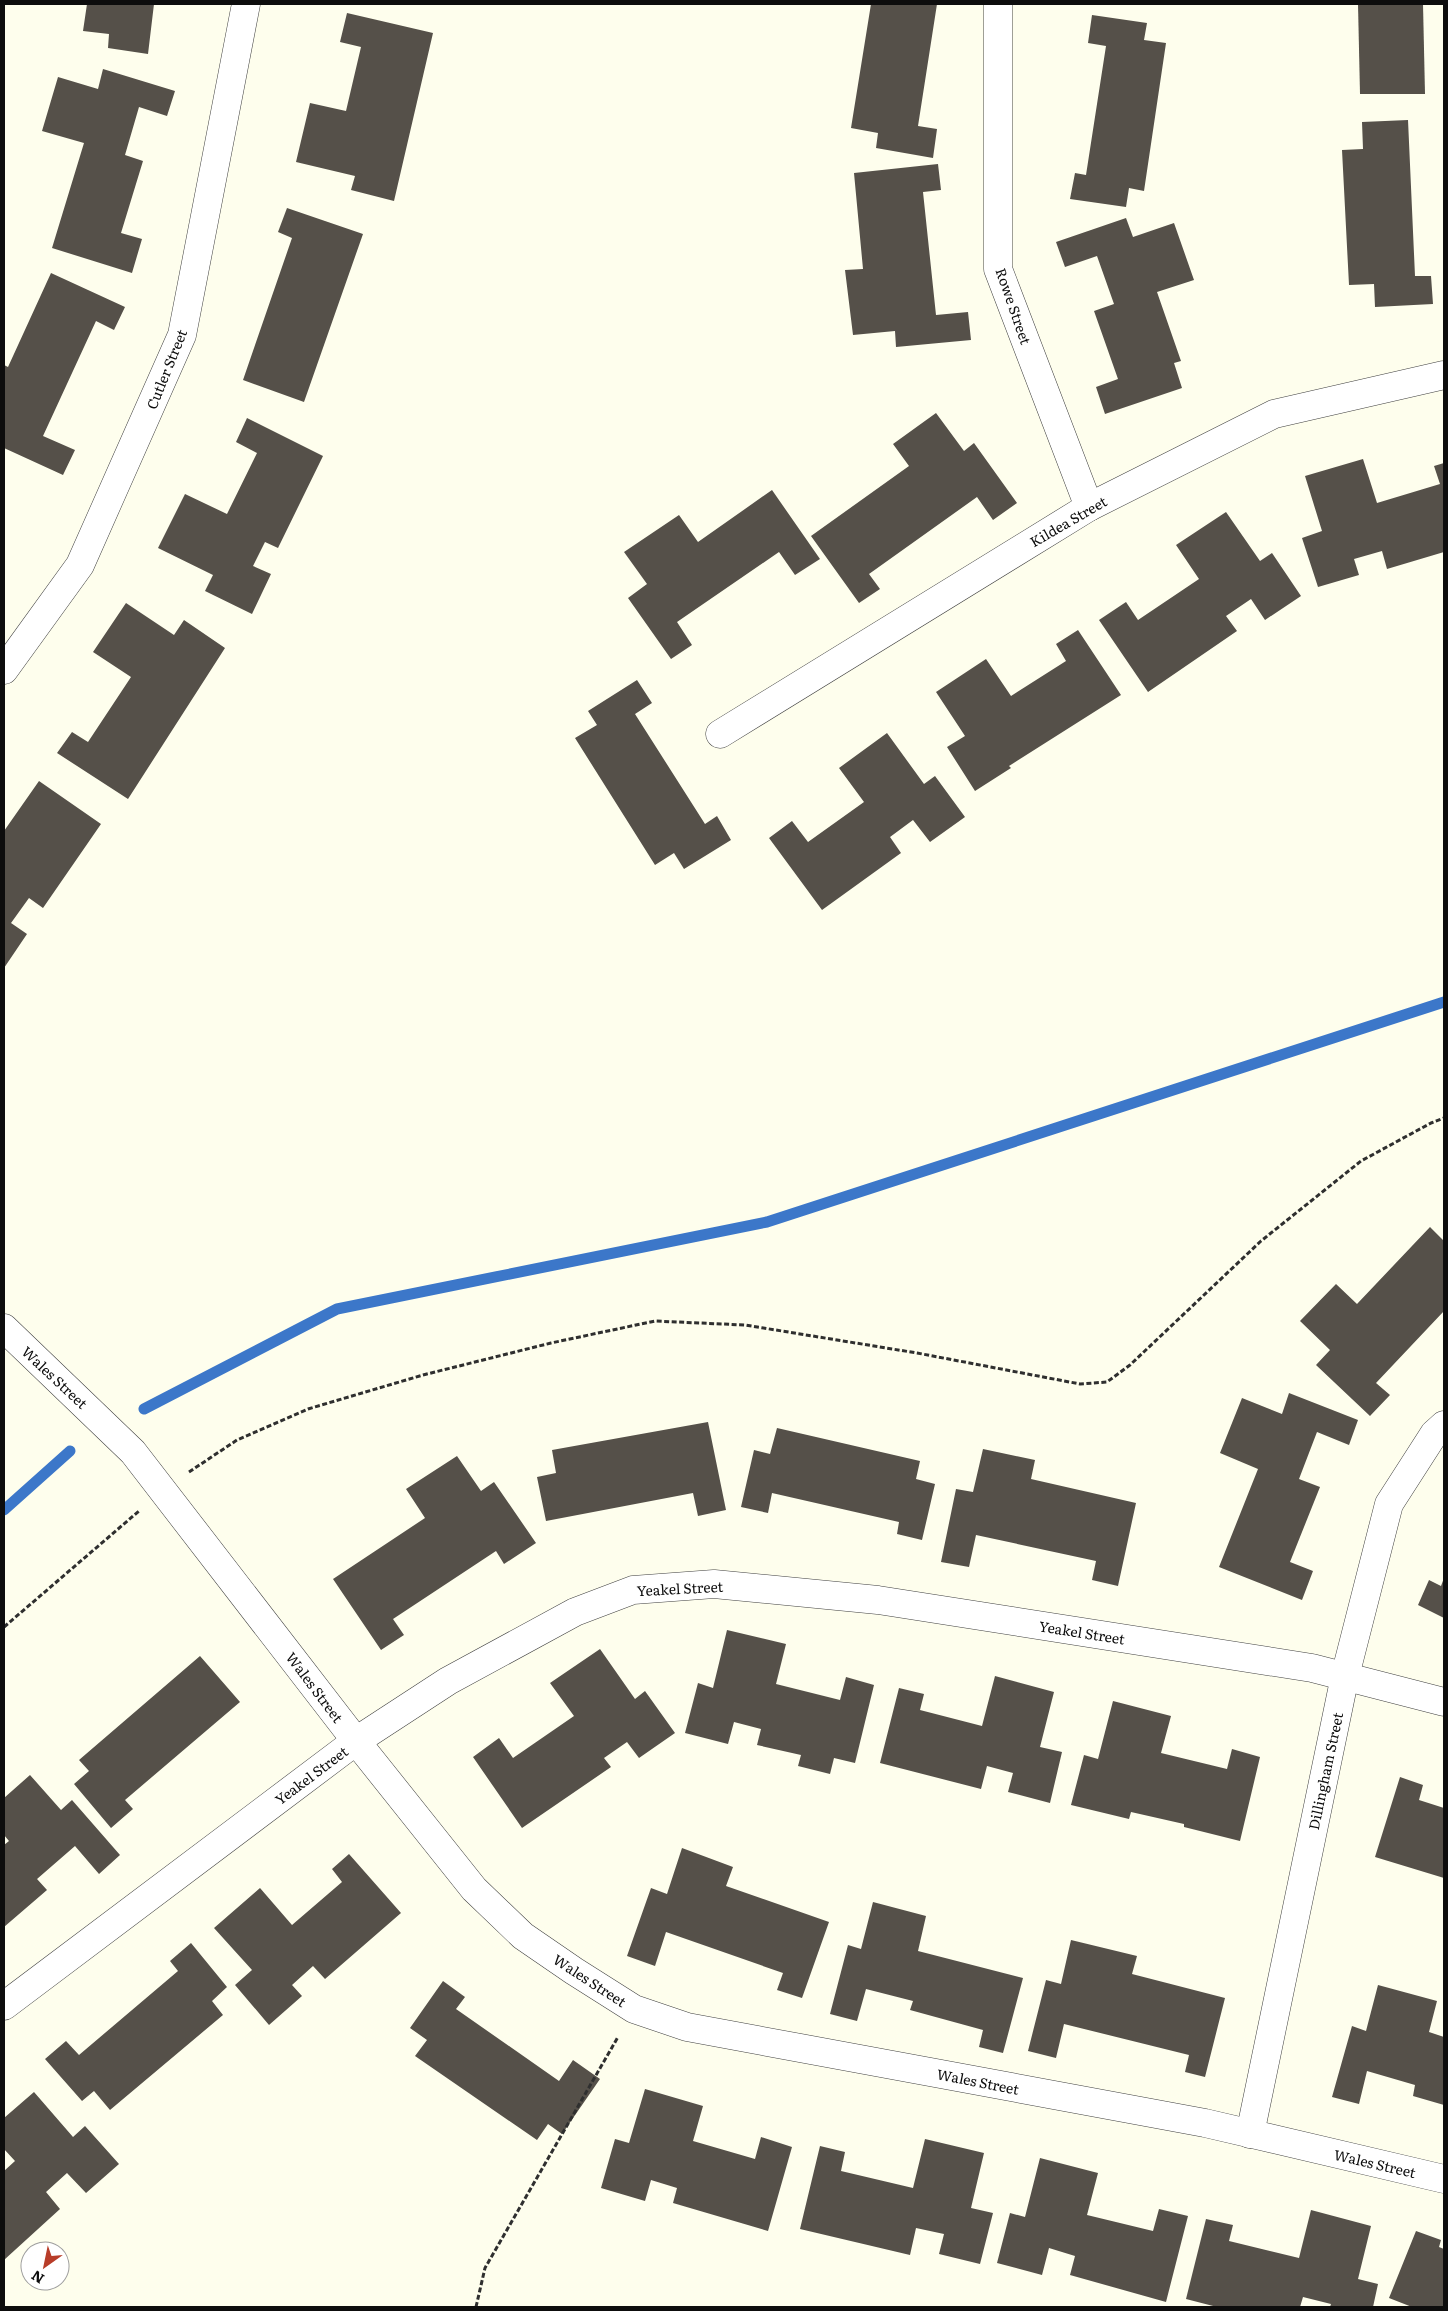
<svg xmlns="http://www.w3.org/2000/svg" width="1448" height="2311" font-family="Literata,serif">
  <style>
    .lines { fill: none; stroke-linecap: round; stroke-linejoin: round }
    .stream { stroke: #3c77c9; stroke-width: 11 }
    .building { fill: #555049 }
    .minor-casing { stroke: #404040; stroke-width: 29 }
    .path { stroke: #2f2f2f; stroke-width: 3; stroke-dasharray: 5 2.5; stroke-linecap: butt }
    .minor { stroke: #fff; stroke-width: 28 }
    .labels { text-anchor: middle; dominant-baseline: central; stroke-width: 5; stroke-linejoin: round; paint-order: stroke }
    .street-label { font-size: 14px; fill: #0d0d0d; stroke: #fff }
  </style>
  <rect width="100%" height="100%" fill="#fefeed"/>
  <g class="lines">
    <g class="stream">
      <polyline points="144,1409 337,1309 767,1222 1444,1002"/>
      <polyline points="4,1510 70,1451"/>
    </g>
  </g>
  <g class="building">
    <polygon points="87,4 154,4 148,54 108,48 109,34 83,31"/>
    <polygon points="871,4 937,4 918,126 937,129 933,158 876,148 878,133 851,128"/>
    <polygon points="1358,4 1423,4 1425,94 1360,94"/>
    <polygon points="347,13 433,33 394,201 351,190 355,176 296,162 310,103 346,111 361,47 340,42"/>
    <polygon points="1092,15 1147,23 1144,40 1166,43 1144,191 1129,188 1126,207 1070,199 1075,173 1086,175 1106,46 1088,43"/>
    <polygon points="103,69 175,91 167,116 139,107 125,155 143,161 121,233 142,239 132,273 52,248 84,143 42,131 58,77 98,89"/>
    <polygon points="1408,120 1415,276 1431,276 1433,304 1375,307 1374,284 1349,285 1342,150 1363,149 1362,122"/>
    <polygon points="938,164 941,190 923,192 936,315 968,312 971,340 896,347 895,331 853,335 845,270 863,269 854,173"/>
    <polygon points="287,208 363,234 304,402 243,380 292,238 278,232"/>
    <polygon points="1126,218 1133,237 1174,223 1194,280 1157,292 1181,361 1174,363 1182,388 1105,414 1096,387 1118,379 1094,311 1114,304 1097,256 1065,267 1056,242"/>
    <polygon points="51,273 125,307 114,330 96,321 43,436 75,450 63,475 4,448 4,365 8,367"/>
    <polygon points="936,413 964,451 974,443 1017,503 993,520 977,497 869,574 880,589 859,603 811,536 909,466 893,444"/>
    <polygon points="247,418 323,456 278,548 265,542 253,566 271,574 252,614 205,591 213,575 158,548 185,494 227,514 257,453 236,442"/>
    <polygon points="1363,459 1377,503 1440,484 1434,466 1444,463 1444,552 1387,569 1382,551 1354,559 1359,575 1318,587 1302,538 1322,531 1305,476"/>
    <polygon points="772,490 820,559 795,575 779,552 677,622 692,645 671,659 628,598 647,584 624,552 679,515 698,542"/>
    <polygon points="1226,512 1260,561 1272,553 1301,596 1265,620 1251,599 1226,616 1237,631 1148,692 1099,620 1126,602 1138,620 1199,579 1176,545"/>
    <polygon points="126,603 174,635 184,620 225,648 128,799 57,753 72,732 88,742 131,677 93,652"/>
    <polygon points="1078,630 1121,695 1009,766 1011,768 975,791 947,747 965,736 936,692 986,659 1011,696 1066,661 1056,644"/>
    <polygon points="637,680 652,703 635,714 705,824 717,816 731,840 684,869 674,853 655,865 575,738 597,725 588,711"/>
    <polygon points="887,733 924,784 935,776 965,817 930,842 913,820 890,837 901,853 822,910 769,838 792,821 808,842 864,802 839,768"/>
    <polygon points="39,781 101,824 43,908 29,898 11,923 27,934 4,968 4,831"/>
    <polygon points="1430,1227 1444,1241 1444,1311 1376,1383 1390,1395 1370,1416 1316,1365 1330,1350 1300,1321 1336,1284 1357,1304"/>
    <polygon points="1289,1393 1358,1420 1349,1445 1317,1432 1299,1479 1320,1487 1290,1562 1313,1571 1302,1600 1219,1567 1258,1469 1220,1453 1242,1398 1282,1414"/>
    <polygon points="708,1422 726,1510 698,1516 693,1493 546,1521 537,1477 556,1473 552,1450"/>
    <polygon points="777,1428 920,1461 916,1479 935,1484 922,1540 897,1534 899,1522 772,1493 768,1513 741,1507 754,1450 770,1454"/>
    <polygon points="983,1449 1035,1460 1031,1479 1136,1503 1118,1586 1092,1580 1096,1561 976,1535 969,1567 941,1562 956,1489 973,1492"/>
    <polygon points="457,1456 481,1491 494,1482 536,1543 504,1564 496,1551 393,1619 404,1635 381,1650 333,1579 425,1518 406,1489"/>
    <polygon points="1444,1578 1444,1618 1418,1605 1429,1580 1441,1586"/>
    <polygon points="727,1630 786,1644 776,1684 840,1700 846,1677 874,1685 855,1763 834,1758 830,1774 798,1766 801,1755 757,1745 761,1729 734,1722 728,1744 685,1733 698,1683 713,1688"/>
    <polygon points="600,1649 635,1699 645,1691 675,1733 639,1758 627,1742 604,1758 611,1767 522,1828 473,1757 499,1738 513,1758 574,1716 550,1683"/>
    <polygon points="200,1656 240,1702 125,1800 133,1809 111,1828 74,1784 89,1771 79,1760"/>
    <polygon points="995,1676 1054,1692 1040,1747 1062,1752 1050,1803 1008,1792 1013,1773 987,1766 981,1789 880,1763 899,1688 924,1694 920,1710 982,1726"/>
    <polygon points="1113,1701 1171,1716 1161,1753 1227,1769 1232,1749 1260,1757 1240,1841 1184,1827 1184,1824 1131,1812 1129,1819 1071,1805 1084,1755 1098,1759"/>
    <polygon points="30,1775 61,1810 72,1800 120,1855 99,1874 75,1846 37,1879 47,1890 4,1927 4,1845 9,1841 4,1835 4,1798"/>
    <polygon points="1400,1777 1423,1785 1419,1800 1444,1808 1444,1878 1375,1857"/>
    <polygon points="682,1848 733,1867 726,1886 829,1922 802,1998 777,1990 783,1973 666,1932 655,1966 627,1956 651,1888 667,1894"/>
    <polygon points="349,1854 401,1913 325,1979 313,1966 292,1985 302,1996 269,2025 235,1985 252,1970 214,1928 260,1888 292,1925 342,1882 332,1869"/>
    <polygon points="873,1902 926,1916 918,1951 1023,1978 1003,2053 979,2047 983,2030 910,2010 913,2001 866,1989 857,2021 830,2014 848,1945 861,1949"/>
    <polygon points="1071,1940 1137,1956 1132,1974 1225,1998 1205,2077 1185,2072 1189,2055 1064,2024 1056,2058 1028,2051 1046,1980 1061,1984"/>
    <polygon points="191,1943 227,1987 212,2001 223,2015 110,2110 94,2091 82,2101 45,2059 66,2041 79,2055 178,1971 170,1961"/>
    <polygon points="443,1981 465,1997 456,2009 559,2081 573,2060 600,2079 562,2134 548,2124 537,2140 415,2056 427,2040 410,2028"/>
    <polygon points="1378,1985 1437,2001 1429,2032 1444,2037 1444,2105 1413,2096 1415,2085 1367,2071 1359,2104 1332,2097 1352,2026 1366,2031"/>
    <polygon points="645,2089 703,2106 693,2141 755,2159 761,2137 792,2147 768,2231 673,2203 677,2188 651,2180 645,2201 601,2188 615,2139 629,2143"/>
    <polygon points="34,2092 73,2137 85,2126 119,2164 86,2193 67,2173 46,2192 60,2209 4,2260 4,2171 15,2161 4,2149 4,2118"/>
    <polygon points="925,2139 984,2153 971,2208 993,2213 980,2264 939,2254 944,2234 916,2228 910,2255 800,2229 820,2146 845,2152 841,2171 913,2188"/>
    <polygon points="1040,2158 1098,2173 1087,2215 1153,2231 1159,2209 1188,2216 1166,2302 1070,2275 1075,2256 1049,2248 1042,2275 997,2263 1010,2213 1025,2217"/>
    <polygon points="1311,2210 1371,2226 1358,2279 1378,2284 1373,2307 1330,2307 1331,2304 1303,2297 1300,2307 1217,2307 1186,2299 1206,2219 1233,2225 1229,2241 1299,2258"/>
    <polygon points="1416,2231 1441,2240 1439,2247 1444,2249 1444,2307 1412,2307 1389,2298"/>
  </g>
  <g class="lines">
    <defs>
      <g id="minor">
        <polyline points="998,4 998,269 1089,507"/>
        <polyline points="4,670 80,565 182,335 246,4"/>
        <polyline points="720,734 1089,507 1274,414 1444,375"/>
        <polyline points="4,1328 133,1452 356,1741 474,1889 523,1936 574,1971 634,2009 687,2027 1205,2123 1444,2179"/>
        <polyline points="4,2006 356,1741 448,1681 575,1612 633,1590 714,1584 878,1600 1312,1668 1444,1702"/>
        <polyline points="1250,2134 1345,1676 1389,1504 1434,1434 1444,1425"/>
      </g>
    </defs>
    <use href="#minor" class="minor-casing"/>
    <g class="path">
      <polyline points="189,1472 237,1440 308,1409 423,1375 551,1343 655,1321 745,1325 917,1353 1080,1384 1107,1382 1130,1365 1261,1241 1361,1161 1431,1123 1444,1118"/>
      <polyline points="4,1627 139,1511"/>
      <polyline points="476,2307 485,2268 618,2037"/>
    </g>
    <use href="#minor" class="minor"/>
  </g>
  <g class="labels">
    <g class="street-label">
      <text transform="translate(1014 306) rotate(71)">Rowe Street</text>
      <text transform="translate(166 369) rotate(-68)">Cutler Street</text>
      <text transform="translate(1068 521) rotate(-30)">Kildea Street</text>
      <text transform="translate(55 1377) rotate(43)">Wales Street</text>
      <text transform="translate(680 1588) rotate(-3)">Yeakel Street</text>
      <text transform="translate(1082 1632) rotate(9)">Yeakel Street</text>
      <text transform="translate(315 1687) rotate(53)">Wales Street</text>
      <text transform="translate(1325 1771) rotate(-78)">Dillingham Street</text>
      <text transform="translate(311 1775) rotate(-37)">Yeakel Street</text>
      <text transform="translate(590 1980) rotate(33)">Wales Street</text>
      <text transform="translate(978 2081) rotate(11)">Wales Street</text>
      <text transform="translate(1375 2163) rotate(13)">Wales Street</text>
    </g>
  </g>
  <rect width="1448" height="2311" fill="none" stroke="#0d0d0d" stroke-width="10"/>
  <g transform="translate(45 2266) rotate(213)"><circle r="24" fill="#ffffff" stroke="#9e9e9e"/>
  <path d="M0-4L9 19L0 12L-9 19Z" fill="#b83d29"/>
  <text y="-8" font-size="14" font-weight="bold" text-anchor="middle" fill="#0d0d0d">N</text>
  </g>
</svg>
